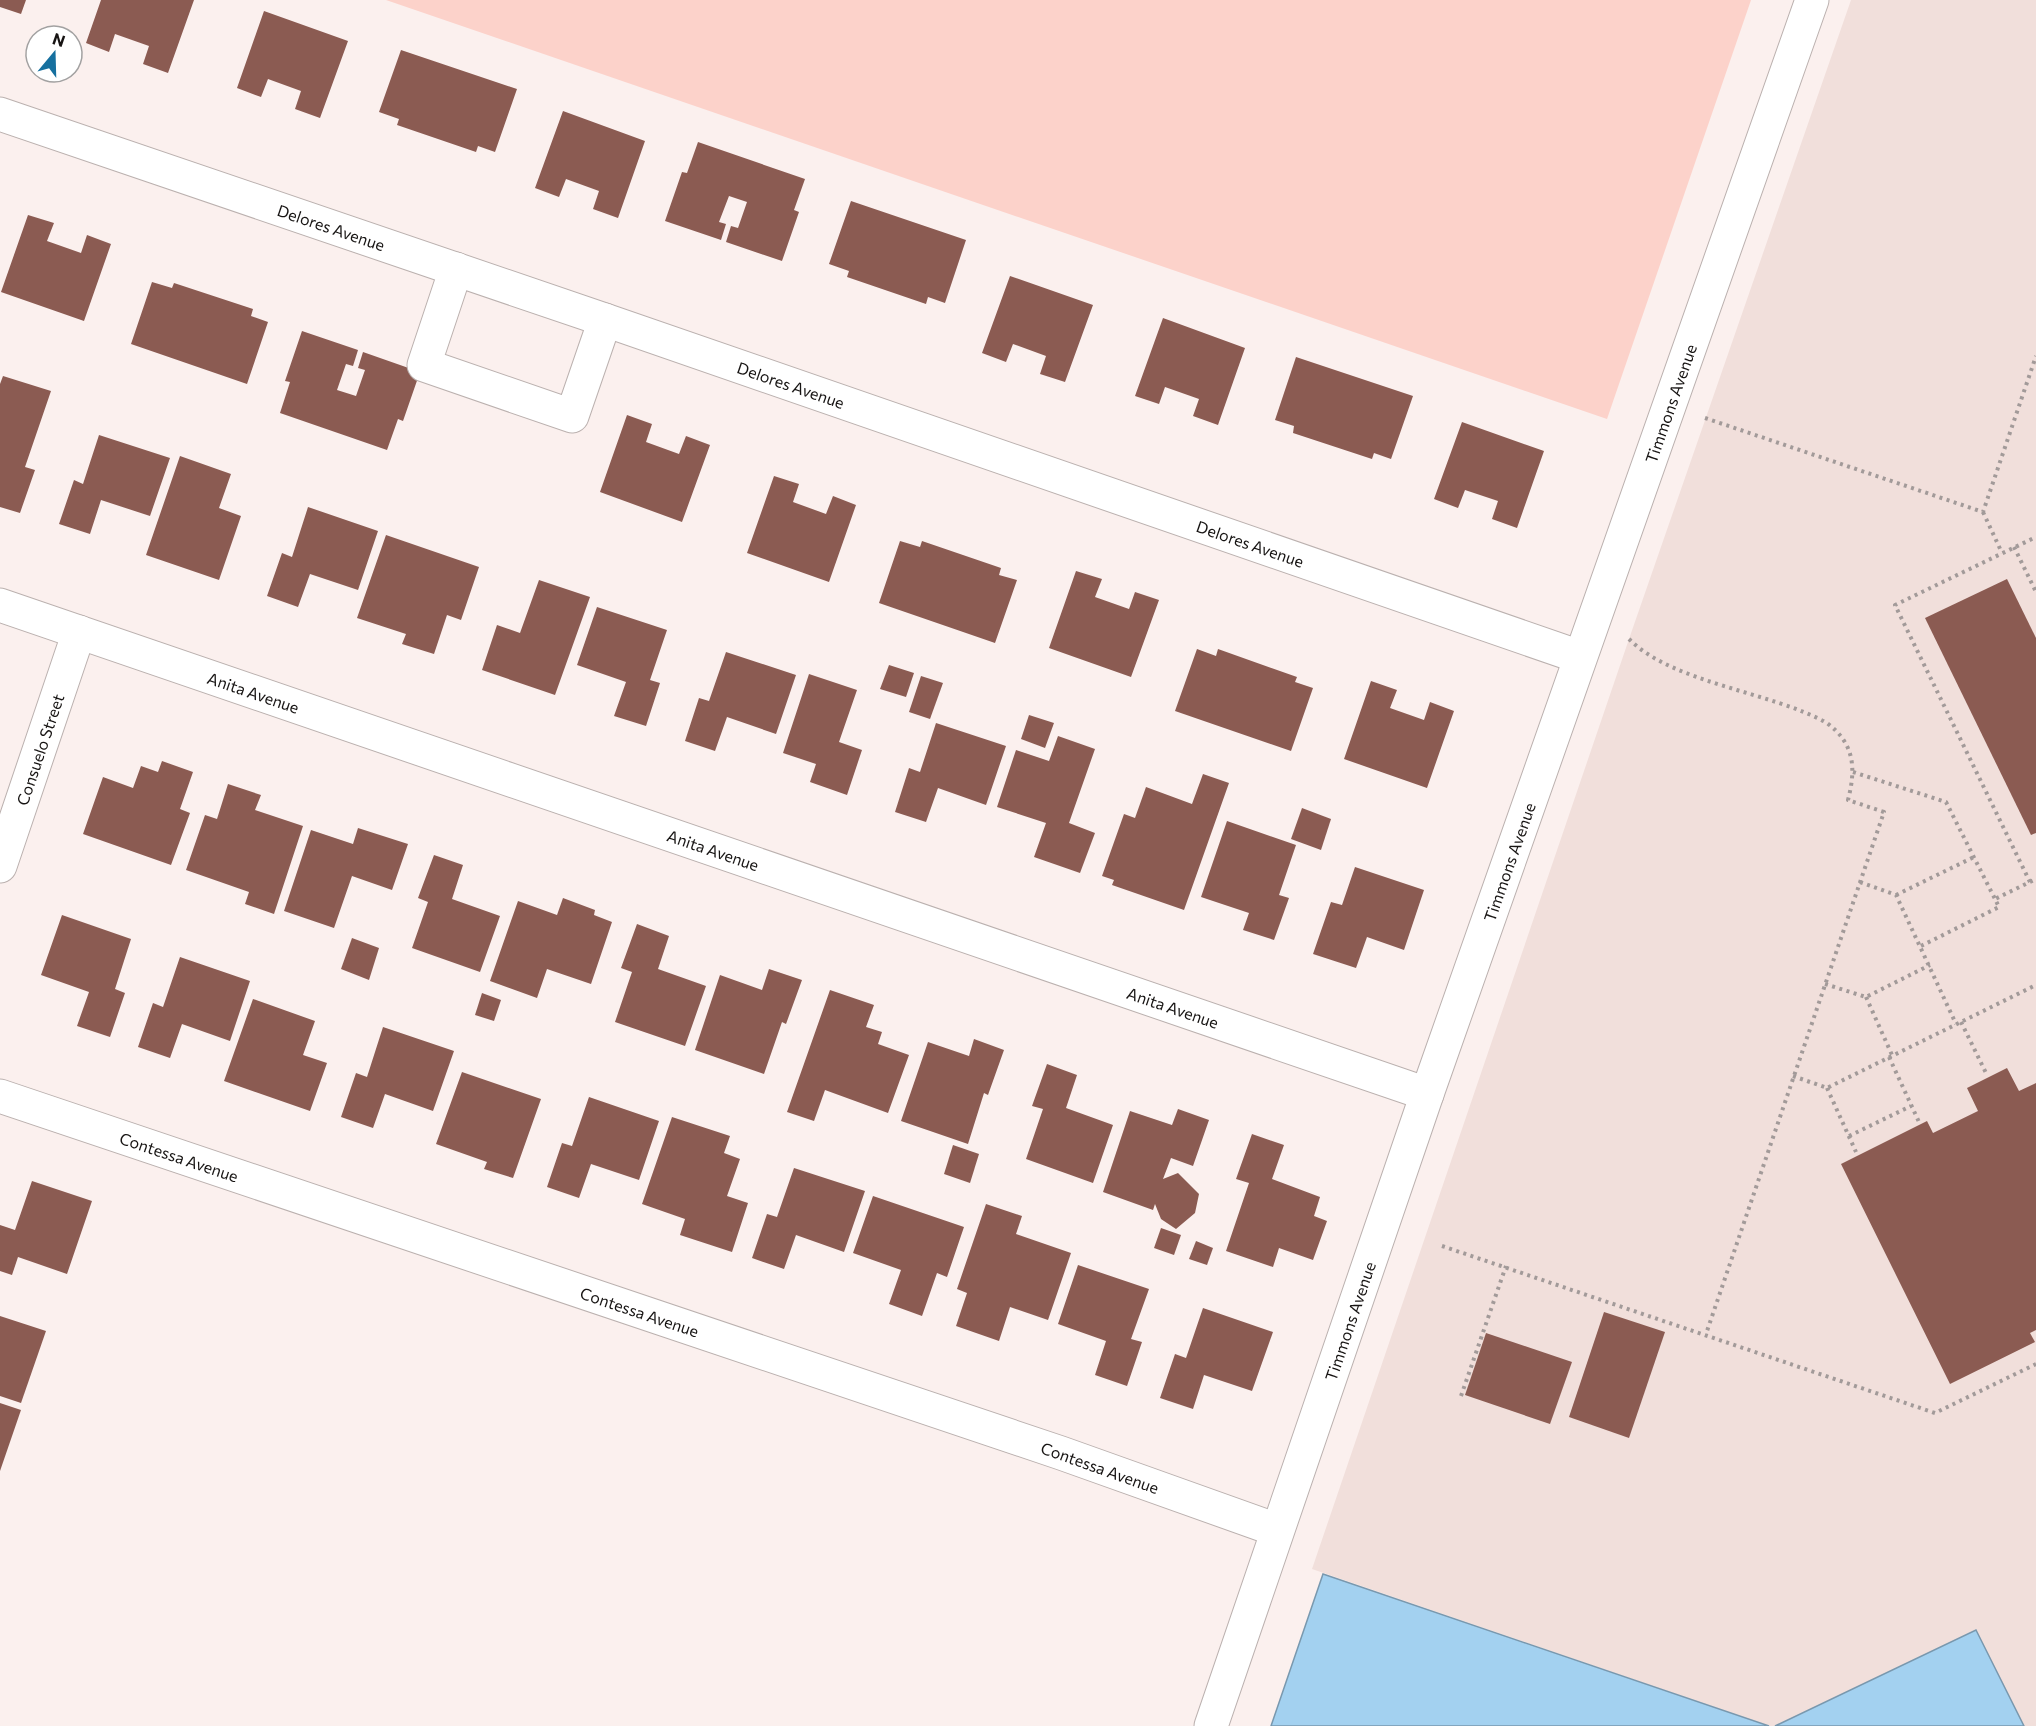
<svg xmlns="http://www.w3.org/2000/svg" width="2036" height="1726" font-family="Commissioner,sans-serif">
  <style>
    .built { fill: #f1dfdb }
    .green { fill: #fcd2ca }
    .water { fill: #a3d1f0; stroke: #7998ae; stroke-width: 1.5 }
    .building { fill: #8b5b52 }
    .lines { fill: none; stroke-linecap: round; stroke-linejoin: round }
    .minor-casing { stroke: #bbb1af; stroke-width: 35 }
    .path { stroke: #a29a99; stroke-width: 4; stroke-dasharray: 3 4.5; stroke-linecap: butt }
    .minor { stroke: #fff; stroke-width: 33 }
    .labels { text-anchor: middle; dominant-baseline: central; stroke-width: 4.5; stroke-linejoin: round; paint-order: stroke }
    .street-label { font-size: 16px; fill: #171413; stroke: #fff }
  </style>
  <rect width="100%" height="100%" fill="#fbf0ee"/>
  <polygon class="built" points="1851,0 2036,0 2036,1726 2024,1726 1976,1630 1775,1726 1769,1726 1312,1569 1629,639"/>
  <polygon class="green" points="386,0 1751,0 1607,419"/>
  <g class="water">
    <polygon points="1323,1574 1769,1726 1271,1726"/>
    <polygon points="1976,1630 2024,1726 1775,1726"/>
  </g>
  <g class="building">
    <polygon points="0,0 26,0 21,14 0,7"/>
    <polygon points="101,0 194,0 168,73 143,64 149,46 115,34 109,52 86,43"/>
    <polygon points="264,11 348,41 320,118 295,109 301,91 268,79 261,97 237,88"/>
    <polygon points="401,50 517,89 495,152 478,146 476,152 397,125 399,119 379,112"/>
    <polygon points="563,111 645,141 618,218 593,209 599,191 566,179 559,197 535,188"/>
    <polygon points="698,142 805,179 794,210 799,212 782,261 726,242 731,226 738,228 747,202 729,196 719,222 726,224 721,240 665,221 682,172 687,173"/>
    <polygon points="851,201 966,240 945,303 928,297 926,304 847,277 849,271 829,264"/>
    <polygon points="28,215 54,223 47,241 81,253 87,235 111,244 84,321 1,292"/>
    <polygon points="1010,276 1093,305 1065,382 1040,374 1046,356 1013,344 1006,362 982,353"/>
    <polygon points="152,282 172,288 174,283 253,309 251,316 268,322 247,384 131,344"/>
    <polygon points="1163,318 1245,348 1218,425 1193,416 1199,399 1165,387 1159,404 1135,396"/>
    <polygon points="302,331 358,350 353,366 346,364 337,390 356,396 365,370 358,368 363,352 420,372 403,421 398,419 387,450 280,413 290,382 285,381"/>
    <polygon points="1296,357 1413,396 1391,459 1374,453 1372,459 1293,433 1294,426 1275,420"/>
    <polygon points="3,376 51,391 25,467 35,470 20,513 0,507 0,384"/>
    <polygon points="627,415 652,424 646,442 679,454 686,436 710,445 682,522 600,492"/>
    <polygon points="1462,422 1544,451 1517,528 1492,519 1498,501 1465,490 1458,508 1434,499"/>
    <polygon points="99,435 170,458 150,516 101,500 90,534 59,524 74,480 83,484"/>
    <polygon points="180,456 231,474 219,508 241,516 219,580 146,555"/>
    <polygon points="774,476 799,484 793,502 826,514 833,496 856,505 829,582 747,553"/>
    <polygon points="308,507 378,531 358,590 310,574 298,607 267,596 282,553 292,557"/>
    <polygon points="386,535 479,567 461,620 447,615 434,654 402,644 406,634 357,618"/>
    <polygon points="900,541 920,547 922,541 1001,568 999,575 1017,580 995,643 879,603"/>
    <polygon points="1076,571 1102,579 1095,597 1129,609 1135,592 1159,600 1131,677 1049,648"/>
    <polygon points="2007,579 2036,638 2036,833 2031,835 1925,618"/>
    <polygon points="539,580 590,597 555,695 482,670 497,625 520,633"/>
    <polygon points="597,607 667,630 650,680 660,683 646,726 614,716 626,682 577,665"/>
    <polygon points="1197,649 1216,656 1218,649 1297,677 1295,682 1313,688 1291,751 1175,711"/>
    <polygon points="726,652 796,675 776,734 727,717 715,751 685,741 699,698 709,701"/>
    <polygon points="889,665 914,673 906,697 880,689"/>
    <polygon points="809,674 857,690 839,742 862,750 847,795 810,782 816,764 783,753"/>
    <polygon points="921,676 943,683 930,719 909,712"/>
    <polygon points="1371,681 1397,690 1390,708 1424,720 1430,702 1454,711 1427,788 1344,759"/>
    <polygon points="1029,715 1054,723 1045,748 1021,739"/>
    <polygon points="936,723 1006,746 986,805 938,788 926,822 895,812 909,768 920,772"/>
    <polygon points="1058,736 1095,749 1069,823 1095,833 1080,873 1034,857 1046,823 997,807 1016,750 1049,761"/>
    <polygon points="162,761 193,772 180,809 190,813 171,865 83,834 103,777 133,788 141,766 158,772"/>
    <polygon points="1203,774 1229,783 1184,910 1112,885 1114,880 1102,876 1124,814 1135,818 1146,787 1192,804"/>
    <polygon points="228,784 261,795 255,810 303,826 274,914 245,904 249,892 186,870 205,815 217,819"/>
    <polygon points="1302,808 1331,819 1321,850 1291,839"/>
    <polygon points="1227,821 1296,845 1279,895 1289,898 1274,940 1243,930 1249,913 1201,897"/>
    <polygon points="358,828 408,844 392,890 352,876 334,928 284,911 311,830 353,844"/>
    <polygon points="434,855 463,865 452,899 500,916 480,972 412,948 428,902 418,898"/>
    <polygon points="1355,867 1424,890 1404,950 1367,937 1356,968 1313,954 1331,902 1342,905"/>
    <polygon points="563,898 595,910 594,915 612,922 591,984 547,969 537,998 490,981 518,901 557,915"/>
    <polygon points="62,915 131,939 115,989 125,993 110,1037 77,1026 89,992 41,975"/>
    <polygon points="637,924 669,936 658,969 706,986 685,1046 615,1022 632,972 621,968"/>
    <polygon points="352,938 379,948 369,980 341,969"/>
    <polygon points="180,957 250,981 230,1041 182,1024 170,1058 138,1047 153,1003 163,1007"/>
    <polygon points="769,969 802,980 786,1024 782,1022 764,1074 695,1050 720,975 762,990"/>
    <polygon points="830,990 874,1005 866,1027 882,1032 878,1044 909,1055 888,1113 825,1090 814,1121 787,1112"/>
    <polygon points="482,993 501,1000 494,1021 475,1015"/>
    <polygon points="253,999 315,1021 303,1055 327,1063 310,1111 224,1081"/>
    <polygon points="383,1027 454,1051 433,1111 385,1094 373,1128 341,1117 356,1073 367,1077"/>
    <polygon points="974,1039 1004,1050 988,1095 984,1093 968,1144 901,1121 928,1042 969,1056"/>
    <polygon points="1047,1064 1077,1075 1066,1108 1113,1125 1093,1183 1026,1159 1043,1109 1032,1106"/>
    <polygon points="2007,1068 2019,1091 2036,1083 2036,1330 2030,1333 2035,1342 1950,1384 1841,1164 1927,1121 1933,1133 1978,1111 1967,1088"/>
    <polygon points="462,1072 541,1099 513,1178 484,1169 487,1162 436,1144"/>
    <polygon points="589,1097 659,1121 639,1180 591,1164 579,1198 547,1187 562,1143 572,1146"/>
    <polygon points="1178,1109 1209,1120 1193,1166 1171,1158 1163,1179 1178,1173 1199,1194 1195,1213 1176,1229 1161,1219 1155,1204 1153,1210 1103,1192 1130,1111 1172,1125"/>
    <polygon points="672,1117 730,1136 724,1153 740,1159 727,1196 748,1203 732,1252 680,1235 685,1219 642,1204"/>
    <polygon points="1252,1134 1284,1145 1272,1179 1320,1197 1314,1216 1327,1221 1313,1260 1279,1248 1273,1267 1226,1251 1249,1183 1236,1179"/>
    <polygon points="953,1145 979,1154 970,1183 944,1174"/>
    <polygon points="794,1168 865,1191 844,1252 796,1235 784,1269 752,1258 767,1214 777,1217"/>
    <polygon points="32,1181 92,1201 67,1274 18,1257 12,1275 0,1271 0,1225 15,1230"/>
    <polygon points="873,1196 964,1227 947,1277 937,1273 922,1316 889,1304 901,1270 853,1253"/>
    <polygon points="986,1204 1022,1216 1016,1234 1071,1253 1048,1320 1010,1307 999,1341 956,1326 967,1293 957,1289"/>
    <polygon points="1161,1228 1181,1235 1174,1255 1154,1248"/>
    <polygon points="1196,1241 1213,1248 1207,1265 1189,1259"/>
    <polygon points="1078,1265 1149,1289 1131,1339 1142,1342 1127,1386 1095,1375 1106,1341 1058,1324"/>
    <polygon points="1203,1308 1273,1332 1252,1391 1204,1375 1193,1409 1160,1398 1175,1354 1186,1358"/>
    <polygon points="1604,1312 1665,1332 1629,1438 1569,1417"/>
    <polygon points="0,1316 46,1331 21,1403 0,1396"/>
    <polygon points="1486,1333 1572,1362 1550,1424 1465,1395"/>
    <polygon points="0,1403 21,1410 0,1471"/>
  </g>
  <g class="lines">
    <defs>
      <g id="minor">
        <path id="s1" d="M 0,114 L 605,320 L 1580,657"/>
        <polyline points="456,269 424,365 572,416 605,320"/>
        <path id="s2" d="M 0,605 L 1427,1094"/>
        <path id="s3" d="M 0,866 L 79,632"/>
        <path id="s4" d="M 0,1096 L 1061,1453 L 1277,1530"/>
        <path id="s5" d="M 1211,1726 L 1427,1094 L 1812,0"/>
      </g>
    </defs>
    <use href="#minor" class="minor-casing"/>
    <g class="path">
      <polyline points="1705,418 1983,512 2036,356"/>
      <polyline points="1983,512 2002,553"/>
      <polyline points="2014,547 2036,592"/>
      <path d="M 1629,639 C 1672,683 1772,692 1827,723 C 1855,744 1856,769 1848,800 L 1884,812 L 1706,1334"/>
      <polyline points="1853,772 1946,802 1995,899"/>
      <polyline points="1860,882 1896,895 1956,1024"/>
      <polyline points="2030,882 1895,605 2036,537"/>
      <polyline points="1896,895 1974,857"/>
      <polyline points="1921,946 1999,907 1995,899 2036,879"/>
      <polyline points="1825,984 1866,997 1930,965"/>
      <polyline points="1866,997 1892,1055"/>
      <polyline points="1961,1022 1987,1075"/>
      <polyline points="1889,1057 1919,1122"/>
      <polyline points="1793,1076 1827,1088 2036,985"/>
      <polyline points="1827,1088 1856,1152"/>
      <polyline points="1849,1136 1911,1106"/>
      <polyline points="1442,1246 1935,1413 2036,1364"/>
      <polyline points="1461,1396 1506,1266"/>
    </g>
    <use href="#minor" class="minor"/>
  </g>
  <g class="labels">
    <g class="street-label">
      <text stroke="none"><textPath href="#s1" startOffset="350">Delores Avenue</textPath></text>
      <text stroke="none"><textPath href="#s1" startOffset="836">Delores Avenue</textPath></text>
      <text stroke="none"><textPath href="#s5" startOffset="1400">Timmons Avenue</textPath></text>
      <text stroke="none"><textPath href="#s1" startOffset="1322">Delores Avenue</textPath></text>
      <text stroke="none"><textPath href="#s2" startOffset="268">Anita Avenue</textPath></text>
      <text stroke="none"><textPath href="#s3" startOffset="123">Consuelo Street</textPath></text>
      <text stroke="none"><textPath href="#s2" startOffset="754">Anita Avenue</textPath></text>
      <text stroke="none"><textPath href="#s5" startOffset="914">Timmons Avenue</textPath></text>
      <text stroke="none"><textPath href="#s2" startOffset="1240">Anita Avenue</textPath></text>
      <text stroke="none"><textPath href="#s4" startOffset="189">Contessa Avenue</textPath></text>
      <text stroke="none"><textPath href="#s4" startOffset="675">Contessa Avenue</textPath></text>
      <text stroke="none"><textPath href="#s5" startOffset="428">Timmons Avenue</textPath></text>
      <text stroke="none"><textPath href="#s4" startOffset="1161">Contessa Avenue</textPath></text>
    </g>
  </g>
  <g transform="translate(54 54) rotate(19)"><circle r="28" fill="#ffffff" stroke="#a2a1a1" stroke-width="1.5"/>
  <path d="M0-4.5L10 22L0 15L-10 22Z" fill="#16709f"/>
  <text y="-9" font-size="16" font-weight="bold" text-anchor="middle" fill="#171413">N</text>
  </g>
</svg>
